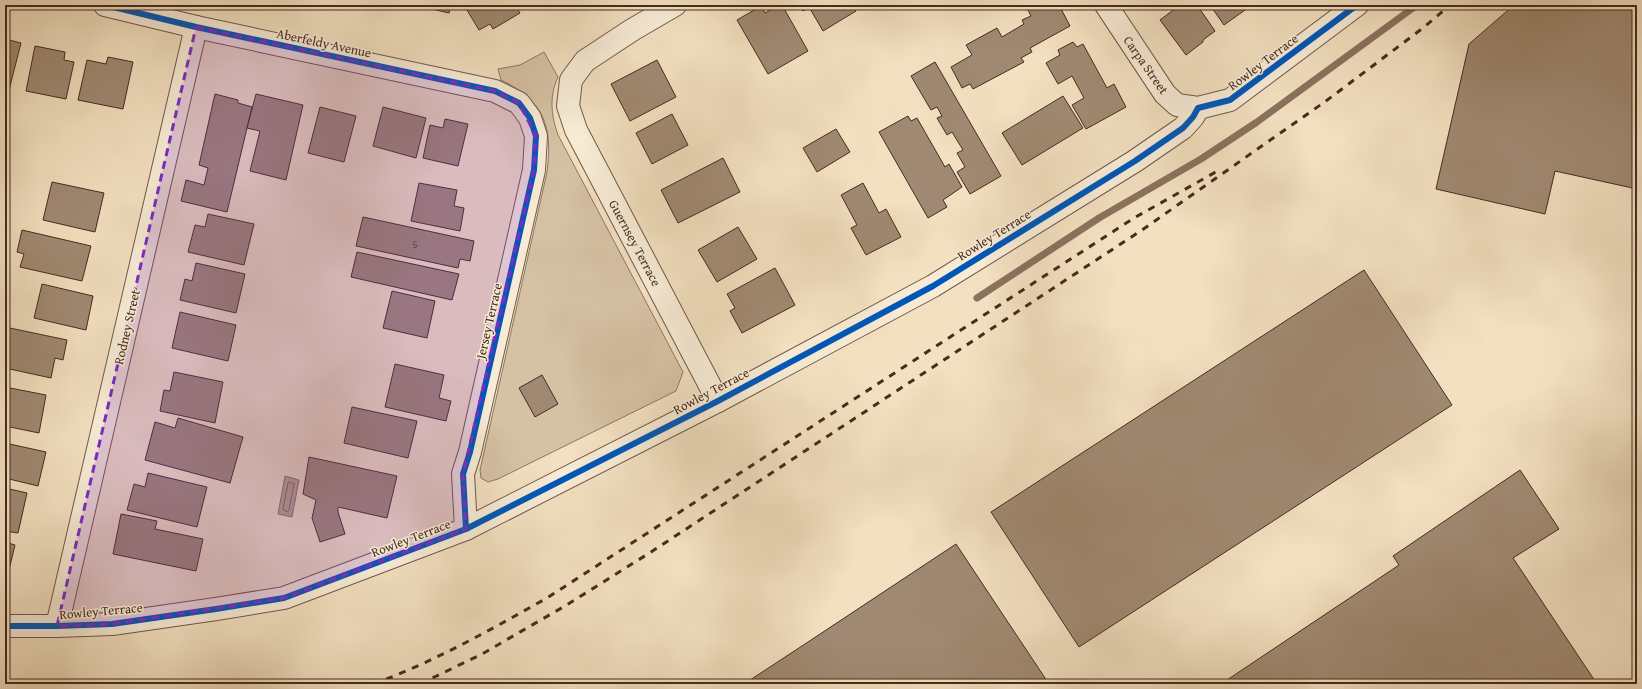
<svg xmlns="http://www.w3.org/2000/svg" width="1642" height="689" font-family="'Gentium Book Plus',serif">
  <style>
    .green { fill: #d5c1a4; stroke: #8e7661 }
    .water { fill: #b8a289; stroke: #8b725e }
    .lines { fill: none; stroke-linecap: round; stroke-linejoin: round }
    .shore { stroke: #806654; stroke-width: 1 }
    .stream { stroke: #8b725e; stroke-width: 7 }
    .building { fill: #a08972; stroke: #482a1e }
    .minor-casing { stroke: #725846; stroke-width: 24 }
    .minor { stroke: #f7ebd6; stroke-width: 22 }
    .rail { stroke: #482a1e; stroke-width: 3; stroke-dasharray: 7 7; stroke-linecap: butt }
    .cycleway-casing { stroke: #f7ebd6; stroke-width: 8 }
    .cycleway { stroke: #0057b8; stroke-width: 6 }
    .marked { fill: #7b2cbf; fill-opacity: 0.2; stroke: #7b2cbf; stroke-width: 3; stroke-dasharray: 8 5; stroke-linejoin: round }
    .labels { text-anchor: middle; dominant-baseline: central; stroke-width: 3; stroke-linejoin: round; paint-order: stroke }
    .number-label { font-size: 11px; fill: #5e4233 }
    .street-label { font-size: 13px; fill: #482a1e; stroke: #f7ebd6 }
  </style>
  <rect width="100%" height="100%" fill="#f2e0c0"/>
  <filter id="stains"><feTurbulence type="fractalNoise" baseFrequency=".005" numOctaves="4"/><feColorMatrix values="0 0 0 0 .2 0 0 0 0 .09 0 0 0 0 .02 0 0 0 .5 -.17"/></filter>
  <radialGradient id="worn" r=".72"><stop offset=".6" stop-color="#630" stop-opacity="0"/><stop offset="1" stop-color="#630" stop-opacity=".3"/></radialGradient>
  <path class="green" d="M 544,52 L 558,77 C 549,96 551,115 558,135 L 683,372 L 676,391 L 498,479 L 488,482 L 481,478 L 480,470 L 547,172 C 553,126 544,101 501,80 L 498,69 L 520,65 Z"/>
  <polygon class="water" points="285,476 299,480 292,517 278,514"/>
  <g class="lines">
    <polygon class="shore" points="290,482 294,484 289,510 287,512 283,509 288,483"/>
    <polyline class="stream" points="977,298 1099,218 1201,159 1257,122 1417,5"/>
  </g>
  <g class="building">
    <polygon points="415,5 451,5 449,13"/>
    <polygon points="464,5 515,5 520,13 493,29 490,24 479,30"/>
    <polygon points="780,5 782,5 808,51 768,74 737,20 761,6 765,13"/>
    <polygon points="800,5 852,5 856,11 823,31 809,7 803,11"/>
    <polygon points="1028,5 1059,5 1070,26 1030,48 1032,52 1021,58 1024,62 973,89 970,84 962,88 951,67 972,55 966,45 997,28 1002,37 1024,24 1022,20 1031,16 1026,6"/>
    <polygon points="1180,5 1197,5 1215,31 1203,40 1203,42 1186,55 1160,20"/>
    <polygon points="1210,5 1252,5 1224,25"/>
    <polygon points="1514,5 1569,5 1589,9 1590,5 1637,5 1637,189 1555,171 1545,214 1436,189 1469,44"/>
    <polygon points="5,39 21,43 9,90 5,89"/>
    <polygon points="1073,42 1077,47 1083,44 1107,88 1114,84 1126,107 1086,129 1072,105 1084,98 1072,76 1058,84 1046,63 1060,55 1058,50"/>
    <polygon points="35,46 65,52 64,60 74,62 66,99 26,91"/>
    <polygon points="108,57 133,62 123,109 78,100 87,60 106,64"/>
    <polygon points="657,60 676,97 630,121 611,84"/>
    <polygon points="935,62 1001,176 970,194 957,172 965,167 957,153 963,150 952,132 947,135 937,118 942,116 937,107 931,110 911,76"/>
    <polygon points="215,94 238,100 238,103 252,107 227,212 181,201 186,180 204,185 208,168 199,165"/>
    <polygon points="256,94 303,105 286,180 250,171 260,131 247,128"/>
    <polygon points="1063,96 1083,128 1022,165 1002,133"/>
    <polygon points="320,107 356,116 344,162 308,153"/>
    <polygon points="383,107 426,118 416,158 373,146"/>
    <polygon points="672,114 688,145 652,164 636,133"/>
    <polygon points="908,116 911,121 917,118 945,167 949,164 962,187 943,200 947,207 928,218 879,132"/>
    <polygon points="445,119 468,124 458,166 423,158 430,125 443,128"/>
    <polygon points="836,129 850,152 817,172 803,148"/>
    <polygon points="723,158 740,192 678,223 661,190"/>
    <polygon points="52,182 104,193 95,232 43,220"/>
    <polygon points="419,183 457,190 454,206 464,208 460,231 411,221"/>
    <polygon points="863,183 879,213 886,209 901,237 866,255 851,228 857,225 841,195"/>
    <polygon points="208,214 254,224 244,265 188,252 195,225 205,227"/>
    <polygon points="363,217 474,241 470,261 460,259 458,268 356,246"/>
    <polygon points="738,227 757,259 717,282 698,250"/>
    <polygon points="22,230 91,246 82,281 20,267 24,254 17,252"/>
    <polygon points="357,252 459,274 452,300 351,277"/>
    <polygon points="196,263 245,274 236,313 180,300 185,279 192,281"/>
    <polygon points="775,268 795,305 742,333 730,311 735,308 727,294"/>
    <polygon points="1364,270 1452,405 1079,647 991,512"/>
    <polygon points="42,284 93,296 86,330 34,318"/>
    <polygon points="392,291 435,301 427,338 383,328"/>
    <polygon points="180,312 236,325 228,361 172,348"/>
    <polygon points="5,327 67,340 63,360 55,358 51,378 5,368"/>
    <polygon points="395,364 444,375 439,398 451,401 446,421 385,407"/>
    <polygon points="174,372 223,382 215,423 160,411 164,390 170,391"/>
    <polygon points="542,375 558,404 535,417 519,388"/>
    <polygon points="5,387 46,395 39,433 5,426"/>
    <polygon points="352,407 417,421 408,458 344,443"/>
    <polygon points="178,418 243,437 230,483 145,460 155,422 175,428"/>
    <polygon points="5,443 46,452 38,486 5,478"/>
    <polygon points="309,457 397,476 387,518 338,507 338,512 345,534 320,542 312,518 316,500 303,494"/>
    <polygon points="1520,470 1559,529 1513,558 1597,684 1221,684 1399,565 1393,556"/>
    <polygon points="148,473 207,487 197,527 127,510 134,484 145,487"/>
    <polygon points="5,488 27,493 18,533 5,531"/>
    <polygon points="121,514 157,521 155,529 203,539 196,571 113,554"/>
    <polygon points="5,542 15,545 7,578 5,577"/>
    <polygon points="956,544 1049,684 744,684 805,644"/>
  </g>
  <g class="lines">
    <defs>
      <g id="minor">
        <polyline points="105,5 196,27 495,91 519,103 530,118 536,136 534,170 470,452 463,474 466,529"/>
        <polyline points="675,5 632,30 585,61 571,80 568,106 576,130 718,401"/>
        <polyline points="1106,5 1165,94 1177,105 1198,108 1230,100 1357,5"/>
        <polyline points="5,626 57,626 112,624 216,609 284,598 466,529 718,401 933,286 1135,161 1183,128 1193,117 1198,108"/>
        <polyline points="57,626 196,27"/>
      </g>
    </defs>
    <use href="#minor" class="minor-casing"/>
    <use href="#minor" class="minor"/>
    <g class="rail">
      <path d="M 373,684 C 434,662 490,630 547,598 L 1134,218 L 1221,169"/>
      <polyline points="420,684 482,654 565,606 651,552 1142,230 1326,101 1423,28 1450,5"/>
    </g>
    <defs>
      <g id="cycleway">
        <polyline points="105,5 196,27 495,91 519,103 530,118 536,136 534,170 470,452 463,474 466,529"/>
        <polyline points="5,626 57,626 112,624 216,609 284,598 466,529 718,401 933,286 1135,161 1183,128 1193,117 1198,108 1230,100 1357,5"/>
      </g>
    </defs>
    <use href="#cycleway" class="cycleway-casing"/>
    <use href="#cycleway" class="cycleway"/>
  </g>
  <path class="marked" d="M 196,27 L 495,91 L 519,103 L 536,136 L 534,170 L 463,474 L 466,529 L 284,598 L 112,624 L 57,626 Z"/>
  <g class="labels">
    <g class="number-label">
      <text x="415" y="244">5</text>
    </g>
    <g class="street-label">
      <text transform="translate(324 43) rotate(12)">Aberfeldy Avenue</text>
      <text transform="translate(1263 62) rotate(-37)">Rowley Terrace</text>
      <text transform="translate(1146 65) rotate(55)">Carpa Street</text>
      <text transform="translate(994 235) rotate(-32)">Rowley Terrace</text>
      <text transform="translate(635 243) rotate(62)">Guernsey Terrace</text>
      <text transform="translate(489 321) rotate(-77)">Jersey Terrace</text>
      <text transform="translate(127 327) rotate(-77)">Rodney Street</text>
      <text transform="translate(711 391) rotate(-28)">Rowley Terrace</text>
      <text transform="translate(411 538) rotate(-21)">Rowley Terrace</text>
      <text transform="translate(101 611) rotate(-5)">Rowley Terrace</text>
    </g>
  </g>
  <rect width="1642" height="689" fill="none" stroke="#f2e0c0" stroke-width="20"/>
  <rect x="6" y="6" width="1630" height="677" fill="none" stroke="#482a1e" stroke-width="2"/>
  <rect x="10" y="10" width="1622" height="669" fill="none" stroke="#482a1e"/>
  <rect width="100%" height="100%" filter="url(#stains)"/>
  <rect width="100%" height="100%" fill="url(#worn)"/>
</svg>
